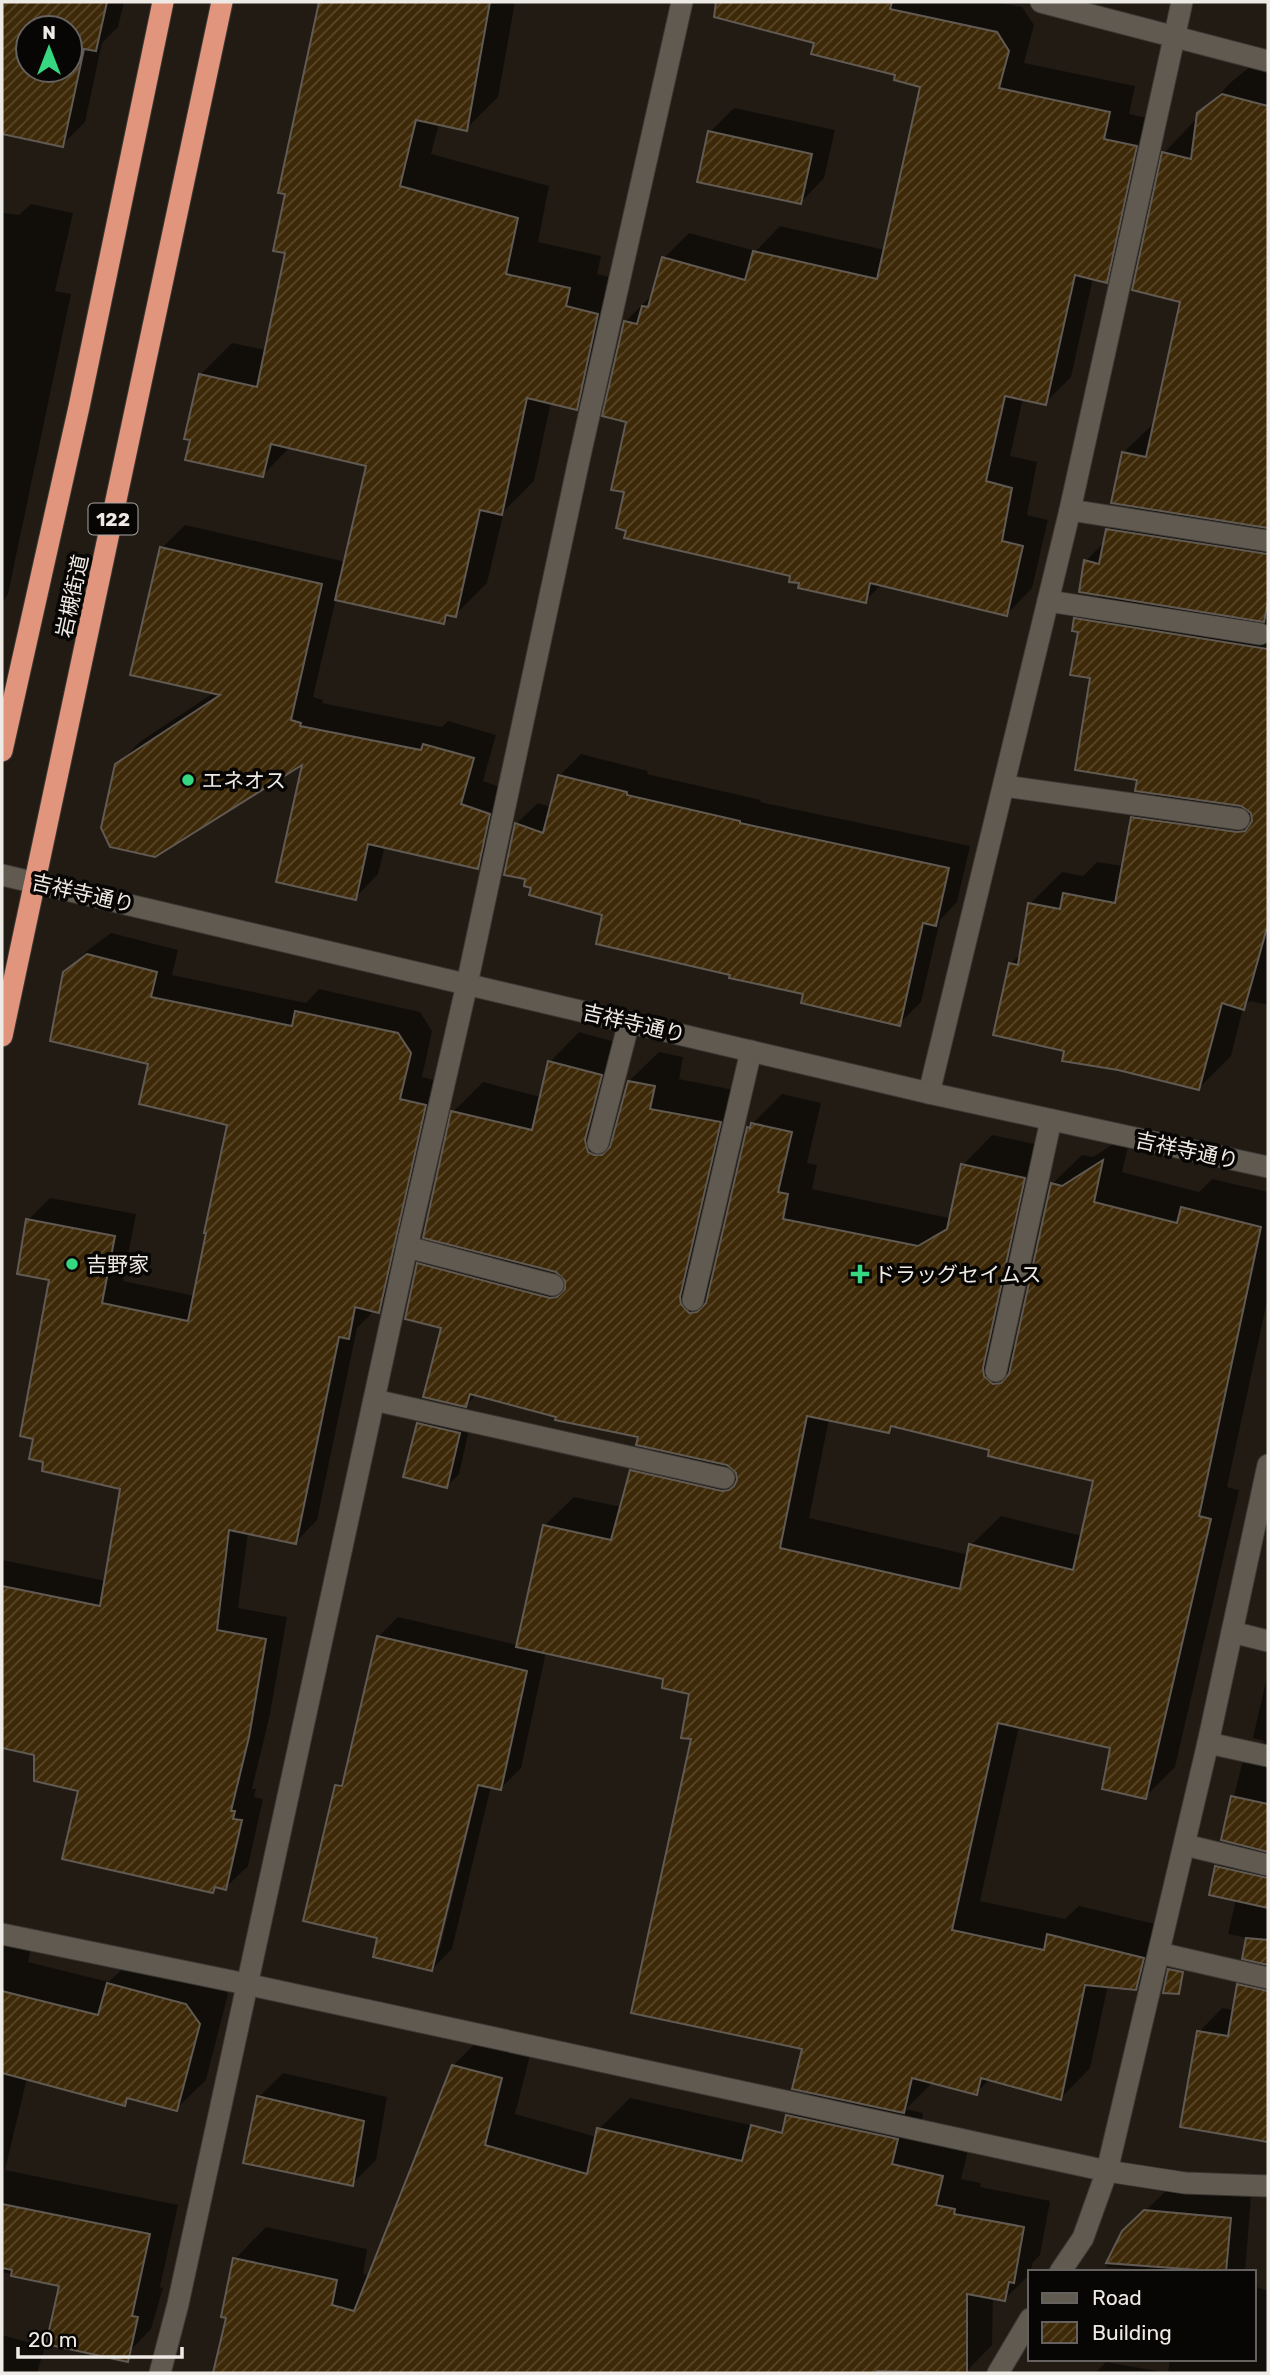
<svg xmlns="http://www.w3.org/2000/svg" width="1270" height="2375" font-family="Rubik,'Noto Sans JP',sans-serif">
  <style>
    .shadow { fill: #0007; fill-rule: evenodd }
    .building { fill: url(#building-hatch); stroke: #615a52; stroke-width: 2; fill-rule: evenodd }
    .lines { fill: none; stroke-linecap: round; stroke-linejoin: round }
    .lane-casing { stroke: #3c3834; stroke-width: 23 }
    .street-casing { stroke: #3c3834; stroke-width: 23 }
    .secondary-casing { stroke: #3c3834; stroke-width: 23 }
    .highway-casing { stroke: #3c3834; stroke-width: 23 }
    .lane { stroke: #605a51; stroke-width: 21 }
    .street { stroke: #605a51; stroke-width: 21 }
    .secondary { stroke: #605a51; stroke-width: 21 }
    .highway { stroke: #e2957d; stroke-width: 21 }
    .poi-dot { fill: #35d881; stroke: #080604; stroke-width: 2.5 }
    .labels { text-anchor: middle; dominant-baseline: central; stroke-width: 7; stroke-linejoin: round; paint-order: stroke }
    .shield { fill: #080604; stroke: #a9a6a2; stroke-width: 2 }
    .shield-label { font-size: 19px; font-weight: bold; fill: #eeeae5 }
    .street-label { font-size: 21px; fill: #eeeae5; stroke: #080604 }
    .poi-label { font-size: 21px; fill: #eeeae5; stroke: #080604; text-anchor: start }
  </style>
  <defs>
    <pattern id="building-hatch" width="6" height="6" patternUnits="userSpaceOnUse" patternTransform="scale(1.75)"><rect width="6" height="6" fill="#3d2907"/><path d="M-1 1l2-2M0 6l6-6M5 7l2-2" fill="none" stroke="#59482b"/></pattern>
  </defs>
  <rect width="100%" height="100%" fill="#211b14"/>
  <g class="shadow">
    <path d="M 2,2 L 124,2 L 118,27 L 102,43 L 85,122 L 62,145 L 2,132 ZM 28,28 L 70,28 L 70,70 L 28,70 Z"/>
    <polygon points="329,2 515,2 498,97 466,129 439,123 431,154 549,186 538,242 601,256 597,274 630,282 609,376 576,408 551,402 534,481 504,511 487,583 455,615 452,614 444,623 336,598 313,697 323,700 322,703 442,727 448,721 496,735 483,781 512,791 501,844 478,867 385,846 378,874 355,898 305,761 117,765 141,741 215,692 162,548 185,525 346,562 368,464 290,447 263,475 200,375 232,343 266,350 287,252 315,65"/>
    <polygon points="744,2 997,2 1022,7 1034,25 1024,63 1135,86 1129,114 1161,121 1132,256 1106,281 1093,278 1071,377 1045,403 1023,398 1010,456 1037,462 1027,515 1048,520 1032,588 1007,614 882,584 865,601 801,582 792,574 627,491 628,421 625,322 651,296 653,297 664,258 689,233 756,251 780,226 885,250 922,86 816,42 739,22"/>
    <polygon points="1255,63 1268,66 1268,1005 1250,1001 1243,1008 1231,1056 1199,1088 1067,1049 1010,964 1022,953 1030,904 1062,872 1083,876 1097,862 1124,866 1132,818 1157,793 1139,779 1092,677 1076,619 1101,594 1086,561 1105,541 1108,530 1133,505 1123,453 1156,421 1182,301 1164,153 1231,82"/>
    <polygon points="734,108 835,130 824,178 800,203 710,132"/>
    <polygon points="31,204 73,213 55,291 71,294 8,594 2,603 2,213 19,215"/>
    <polygon points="581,754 648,771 647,774 761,800 760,802 970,846 957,902 940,920 921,1002 899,1024 805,992 732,974 604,914 533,886 527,878 516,824 538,803 551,807 559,776"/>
    <polygon points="111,933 178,950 172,975 306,1003 319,989 420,1012 432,1031 422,1077 447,1083 401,1289 379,1311 372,1310 371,1314 357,1328 317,1520 295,1543 248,1532 238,1608 287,1617 270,1714 252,1789 256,1789 254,1797 263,1799 248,1866 225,1888 218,1886 213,1891 36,1753 2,1747 2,1695 9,1660 2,1658 2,1560 106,1581 122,1488 45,1461 35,1438 51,1279 28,1220 50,1198 136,1214 123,1281 195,1296 230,1123 150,1062 65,973 88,950"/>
    <path d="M 579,1032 L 630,1046 L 614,1110 L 618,1124 L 629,1081 L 659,1052 L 683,1057 L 679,1079 L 749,1093 L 710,1275 L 713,1278 L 748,1128 L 782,1094 L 821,1103 L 807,1163 L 817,1165 L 812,1189 L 949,1218 L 952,1216 L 963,1165 L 992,1135 L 1053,1148 L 1012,1337 L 1013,1346 L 1016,1349 L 1052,1184 L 1082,1155 L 1093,1157 L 1131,1133 L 1122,1172 L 1199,1192 L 1212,1179 L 1268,1192 L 1268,1297 L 1227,1487 L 1239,1490 L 1175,1767 L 1145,1797 L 1112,1747 L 1019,1726 L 980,1901 L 1065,1919 L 1079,1906 L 1172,1928 L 1165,1958 L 1136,1988 L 1108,1985 L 1090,2068 L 1061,2098 L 990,2079 L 976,2093 L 933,2082 L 906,2109 L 923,2113 L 918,2137 L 968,2150 L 961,2179 L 981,2183 L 980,2187 L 1050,2201 L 1040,2255 L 1033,2262 L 1030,2274 L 1004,2300 L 993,2297 L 992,2345 L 966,2372 L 899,2370 L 895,2373 L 765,2373 L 804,2141 L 788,2116 L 812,2092 L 804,2048 L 693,1738 L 691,1693 L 665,1678 L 546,1652 L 521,1768 L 501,1788 L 491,1786 L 452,1949 L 432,1969 L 379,1937 L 337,1786 L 346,1777 L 378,1637 L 398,1617 L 518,1645 L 544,1526 L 574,1497 L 622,1507 L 631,1471 L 655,1447 L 640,1436 L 477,1394 L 466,1405 L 443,1326 L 419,1264 L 442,1241 L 453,1112 L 483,1082 L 541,1097 L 550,1062 ZM 829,1419 L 889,1431 L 895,1425 L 992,1449 L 1095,1480 L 1082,1536 L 1001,1516 L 971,1545 L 969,1555 L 809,1518 ZM 478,1776 L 481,1777 L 440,1948 L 436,1948 Z"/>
    <polygon points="430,1412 471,1421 459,1474 447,1486 418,1424"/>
    <polygon points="1268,1672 1268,1988 1255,1986 1255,1989 1268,1992 1268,2141 1182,2125 1199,2032 1222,2008 1234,2010 1239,1985 1262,1962 1244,1957 1247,1938 1228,1934 1236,1899 1217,1867 1241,1843 1223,1839 1242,1764 1265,1741 1253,1738"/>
    <polygon points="2,1937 32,1944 28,1962 109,1982 137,1954 215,1975 228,1994 206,2080 176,2109 131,2097 125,2104 27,2078 5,2170 178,2205 160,2287 163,2288 151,2329 122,2359 61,2284 2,2272"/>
    <polygon points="484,2034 532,2047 515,2114 597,2137 599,2129 630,2098 759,2127 706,2373 214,2373 228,2317 235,2259 266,2227 367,2249 363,2274 370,2276 453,2066"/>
    <polygon points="283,2073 387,2097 376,2160 352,2184 259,2097"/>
    <polygon points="1167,2190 1251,2197 1245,2272 1182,2272 1106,2267 1123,2232"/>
    <polygon points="1254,2286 1268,2291 1268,2373 1095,2373 1106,2362 1168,2373 1170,2359 1254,2359"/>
    <polygon points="2,2335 45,2347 37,2373 2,2373"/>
  </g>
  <g class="building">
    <path d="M 2,2 L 107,2 L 96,51 L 84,49 L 63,147 L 2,134 ZM 28,28 L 70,28 L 70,70 L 28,70 Z"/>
    <polygon points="319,2 490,2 467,131 416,120 400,186 518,218 506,274 570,288 566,306 598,314 577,410 527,398 502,515 480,510 456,617 446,615 444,624 335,600 366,466 271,444 263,477 185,460 190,440 184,439 199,374 257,387 285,253 273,251 285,194 278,193"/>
    <polygon points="716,2 892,2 890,9 997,32 1009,51 999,88 1110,112 1104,139 1137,146 1107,283 1075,275 1046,405 1005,396 986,481 1012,488 1002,541 1023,546 1007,616 870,583 866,603 798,588 799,583 789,582 790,576 624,538 626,531 616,528 624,492 611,490 626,422 602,416 624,321 637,324 642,306 648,307 662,257 745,280 753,251 877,279 920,87 894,80 895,75 811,54 814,43 714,17"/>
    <polygon points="1222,94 1268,106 1268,528 1111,503 1122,452 1146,457 1180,302 1132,290 1162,152 1191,159 1197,113"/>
    <polygon points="708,131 812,154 801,204 697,182"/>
    <polygon points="1106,529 1268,554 1268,601 1264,622 1079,592 1084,560 1099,564"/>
    <polygon points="160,547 322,584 291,720 301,723 300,726 421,750 423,744 474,758 461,804 490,814 478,869 368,844 356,900 276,882 302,765 155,857 110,847 101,828 115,764 220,695 130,675"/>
    <polygon points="1074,618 1268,649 1268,924 1244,1010 1222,1003 1199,1090 1118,1070 1062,1061 1064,1051 993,1035 1009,963 1018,965 1028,903 1060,909 1063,893 1115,903 1131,817 1237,832 1245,831 1252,821 1251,813 1241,806 1135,791 1137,780 1075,770 1090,678 1070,675 1078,632 1072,631"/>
    <polygon points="558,775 627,792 627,795 740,821 740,823 949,868 936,926 923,923 900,1026 801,1003 803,994 729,978 730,975 596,944 602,915 529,895 531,888 524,886 525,879 504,875 515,823 543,833"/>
    <polygon points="87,954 157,972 151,997 292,1026 295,1011 398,1033 411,1053 400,1099 426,1105 379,1313 355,1307 349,1339 339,1337 296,1544 229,1530 217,1630 266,1639 249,1737 231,1811 235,1811 233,1819 242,1820 226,1890 215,1887 213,1893 62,1859 78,1791 34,1781 34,1755 2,1748 2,1586 100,1606 120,1489 42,1471 43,1462 29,1459 33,1439 20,1436 49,1280 17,1274 26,1219 115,1236 102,1303 188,1321 206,1233 204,1233 227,1125 139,1104 148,1064 50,1041 63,972"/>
    <path d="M 548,1061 L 602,1075 L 585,1140 L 588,1152 L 594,1155 L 602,1155 L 610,1147 L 628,1081 L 655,1086 L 650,1109 L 721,1122 L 680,1297 L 681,1304 L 689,1313 L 697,1312 L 706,1303 L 747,1127 L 750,1128 L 751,1123 L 792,1132 L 778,1192 L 788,1194 L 783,1219 L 918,1246 L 947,1229 L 961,1164 L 1025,1178 L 983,1368 L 984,1376 L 993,1384 L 1001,1383 L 1009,1374 L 1051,1183 L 1062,1186 L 1103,1160 L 1094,1202 L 1177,1223 L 1181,1207 L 1261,1227 L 1199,1516 L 1211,1519 L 1146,1799 L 1102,1789 L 1110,1748 L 998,1723 L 952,1930 L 1044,1950 L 1047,1934 L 1144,1958 L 1136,1990 L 1085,1985 L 1061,2100 L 981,2078 L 977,2095 L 912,2078 L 904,2113 L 792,2089 L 802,2049 L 631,2013 L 691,1739 L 681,1738 L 689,1694 L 662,1688 L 663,1679 L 516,1647 L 543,1525 L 611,1540 L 630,1470 L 722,1491 L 729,1490 L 734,1486 L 737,1480 L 736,1473 L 727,1465 L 636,1445 L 638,1437 L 555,1420 L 556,1417 L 470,1394 L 466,1407 L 423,1397 L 441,1328 L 405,1319 L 417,1263 L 550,1298 L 557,1297 L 565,1289 L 565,1281 L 556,1272 L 423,1238 L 451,1111 L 532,1130 ZM 807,1416 L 889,1433 L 891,1426 L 989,1450 L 988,1456 L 1093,1481 L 1073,1570 L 969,1544 L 960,1589 L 780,1548 Z"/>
    <polygon points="417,1423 460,1433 447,1488 403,1477"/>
    <polygon points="377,1636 527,1671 501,1790 478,1785 432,1971 373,1957 377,1938 303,1921 335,1785 342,1786"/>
    <polygon points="1231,1796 1268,1804 1268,1852 1221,1840"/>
    <polygon points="1215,1866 1268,1878 1268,1908 1209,1895"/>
    <polygon points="1246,1938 1268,1940 1268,1965 1242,1959"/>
    <polygon points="1168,1969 1183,1972 1179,1994 1163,1993"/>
    <polygon points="107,1983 186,2004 200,2024 177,2111 127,2098 125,2106 2,2073 2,1991 98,2015"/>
    <polygon points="1237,1984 1268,1991 1268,2142 1180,2127 1197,2031 1228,2036"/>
    <polygon points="452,2065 502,2078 485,2145 587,2174 597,2128 742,2161 751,2125 782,2133 786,2115 898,2139 892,2164 943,2176 936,2205 955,2209 954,2214 1024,2227 1014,2283 1009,2282 1005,2301 967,2294 967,2373 877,2371 876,2373 213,2373 226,2318 221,2317 233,2258 337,2280 332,2305 354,2311"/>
    <polygon points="257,2096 364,2121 353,2186 243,2163"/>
    <polygon points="2,2204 150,2234 132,2316 138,2317 128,2362 46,2344 59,2286 11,2276 12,2270 2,2268"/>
    <polygon points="1144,2210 1231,2218 1226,2272 1106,2263 1122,2231"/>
  </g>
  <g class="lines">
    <defs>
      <g id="lane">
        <polyline points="1070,510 1268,541"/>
        <polyline points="1048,601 1260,634"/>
        <polyline points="1004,786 1239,819"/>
        <polyline points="598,1143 629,1022"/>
        <polyline points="407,1247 553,1285"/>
        <polyline points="693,1300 751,1051"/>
        <polyline points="996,1371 1051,1120"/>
        <polyline points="374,1400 724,1478"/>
        <polyline points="1232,1632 1268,1641"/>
        <polyline points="1208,1743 1268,1756"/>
        <polyline points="1185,1845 1268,1865"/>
        <polyline points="1159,1953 1268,1978"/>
      </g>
      <g id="street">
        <polyline points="929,1093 1070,510 1182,2"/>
        <polyline points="2,1934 246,1984 1107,2171 1185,2183 1268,2186"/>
        <polyline points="1060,2272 1083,2238 1107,2171 1208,1743 1268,1465"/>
        <polyline points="160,2373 178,2304 407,1247 467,984 579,460 682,2"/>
        <polyline points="998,2373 1030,2319"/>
      </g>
      <g id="secondary">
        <polyline points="1041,2 1268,61"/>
        <polyline points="2,875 929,1093 1268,1167"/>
      </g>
      <g id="highway">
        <polyline points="2,751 79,407 163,2"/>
        <polyline points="2,1036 222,2"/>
      </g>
    </defs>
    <use href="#lane" class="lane-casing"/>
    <use href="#street" class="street-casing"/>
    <use href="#secondary" class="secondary-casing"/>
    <use href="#highway" class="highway-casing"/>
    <use href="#lane" class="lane"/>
    <use href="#street" class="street"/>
    <use href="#secondary" class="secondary"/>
    <use href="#highway" class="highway"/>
  </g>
  <g class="poi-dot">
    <circle cx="188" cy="780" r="7"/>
    <circle cx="72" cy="1264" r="7"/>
    <path d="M856.5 1263.5h7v7h7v7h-7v7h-7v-7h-7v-7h7z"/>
  </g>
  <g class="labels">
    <rect class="shield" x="88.5" y="503.5" width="49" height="31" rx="5"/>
    <g class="shield-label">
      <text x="113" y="519">122</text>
    </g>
    <g class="street-label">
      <text transform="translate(72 596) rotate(-78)">岩槻街道</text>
      <text transform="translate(83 893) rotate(13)">吉祥寺通り</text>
      <text transform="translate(634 1023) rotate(13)">吉祥寺通り</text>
      <text transform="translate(1187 1150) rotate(12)">吉祥寺通り</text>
    </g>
    <g class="poi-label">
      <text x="202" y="780">エネオス</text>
      <text x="86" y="1264">吉野家</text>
      <text x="874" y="1274">ドラッグセイムス</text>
    </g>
  </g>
  <rect width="1270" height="2375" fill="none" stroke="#eeeae5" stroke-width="7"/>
  <rect x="1028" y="2270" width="228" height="91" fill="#080604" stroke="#64615e" stroke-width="2"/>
  <rect x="1042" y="2293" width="35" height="10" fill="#605a51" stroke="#64615e" stroke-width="2"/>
  <text x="1092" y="2305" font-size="21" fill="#eeeae5">Road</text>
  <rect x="1042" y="2322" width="35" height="21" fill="url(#building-hatch)" stroke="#64615e" stroke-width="2"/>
  <text x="1092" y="2340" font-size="21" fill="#eeeae5">Building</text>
  <g transform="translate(49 49)"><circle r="33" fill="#080604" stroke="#64615e" stroke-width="2"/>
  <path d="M0-5L12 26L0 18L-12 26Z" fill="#35d881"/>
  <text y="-10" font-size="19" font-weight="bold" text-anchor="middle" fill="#eeeae5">N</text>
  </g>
  <path d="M18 2347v10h164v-10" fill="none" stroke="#eeeae5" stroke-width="3.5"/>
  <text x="28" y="2347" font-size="21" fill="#eeeae5" stroke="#080604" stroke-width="5" paint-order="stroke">20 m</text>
</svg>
